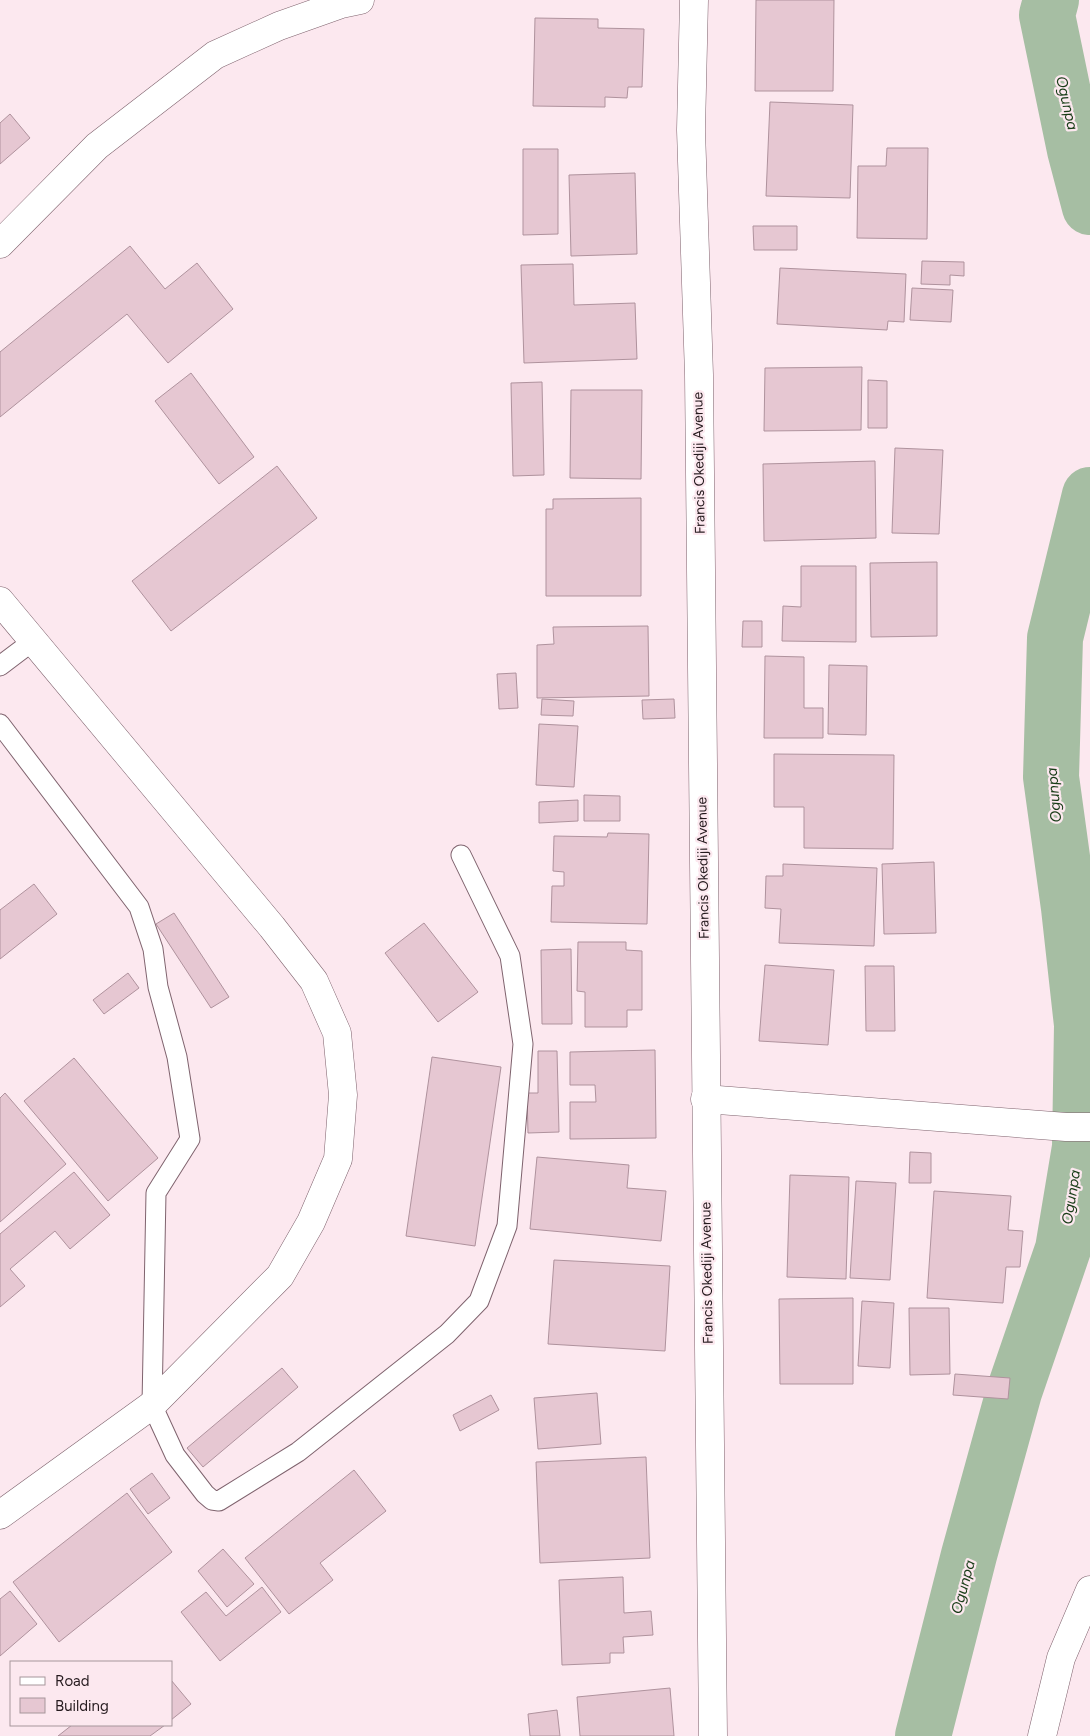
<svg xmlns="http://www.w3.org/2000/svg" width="1090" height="1736" font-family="Figtree,sans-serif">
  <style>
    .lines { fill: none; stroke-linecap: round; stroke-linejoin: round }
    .river { stroke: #a6bea3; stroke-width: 56 }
    .building { fill: #e6c7d2; stroke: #af929d }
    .service-casing { stroke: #7f636e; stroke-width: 21 }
    .minor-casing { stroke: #7f636e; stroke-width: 29 }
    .service { stroke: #fff; stroke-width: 19 }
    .minor { stroke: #fff; stroke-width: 28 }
    .labels { text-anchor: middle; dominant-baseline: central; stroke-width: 4.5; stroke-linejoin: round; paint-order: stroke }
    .street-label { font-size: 14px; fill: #251a1e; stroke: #fce8ef }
    .water-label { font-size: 15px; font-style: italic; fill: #183c17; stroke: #fce8ef }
  </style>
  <rect width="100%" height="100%" fill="#fce8ef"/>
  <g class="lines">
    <g class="river">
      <polyline points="1051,0 1047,15 1075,150 1090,207"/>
      <polyline points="923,1736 969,1555 1014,1392 1063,1249 1080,1147 1082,1025 1069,908 1051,777 1055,638 1090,495"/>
    </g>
  </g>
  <g class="building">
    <polygon points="756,0 834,0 833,91 755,91"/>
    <polygon points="535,18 598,19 598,28 644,29 642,87 628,87 627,98 605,97 605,107 533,106"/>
    <polygon points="770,102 853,105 850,198 766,196"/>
    <polygon points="10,114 30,138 0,164 0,123"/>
    <polygon points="887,148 928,148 927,239 857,238 858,166 886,166"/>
    <polygon points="523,149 558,149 558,234 523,235"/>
    <polygon points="635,173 637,254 571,256 569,175"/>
    <polygon points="753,226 797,226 797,250 754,250"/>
    <polygon points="130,246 165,289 197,263 233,309 168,363 127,314 0,417 0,352"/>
    <polygon points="922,261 964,262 964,276 950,275 950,285 921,284"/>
    <polygon points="573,264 574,305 635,303 637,359 524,363 521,265"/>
    <polygon points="780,268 906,274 904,322 888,321 887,330 777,324"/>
    <polygon points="912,288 953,290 951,322 910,320"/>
    <polygon points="862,367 861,430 764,431 765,368"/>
    <polygon points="191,373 254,457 219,484 155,401"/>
    <polygon points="868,380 887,381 887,428 868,428"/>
    <polygon points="542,382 544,475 513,476 511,383"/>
    <polygon points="571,390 642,390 641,479 570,478"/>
    <polygon points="895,448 943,450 939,534 892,533"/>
    <polygon points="875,461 876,538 764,541 763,464"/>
    <polygon points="277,466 317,518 171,631 132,581"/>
    <polygon points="641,498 641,596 546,596 546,509 553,509 553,499"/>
    <polygon points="937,562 937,636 871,637 870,563"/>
    <polygon points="801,566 856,566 856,642 782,641 783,606 801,607"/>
    <polygon points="743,621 762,621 762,647 742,647"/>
    <polygon points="648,626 649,696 537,698 537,645 554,644 553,627"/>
    <polygon points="765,656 804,657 804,708 823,708 823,738 764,738"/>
    <polygon points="829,665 867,666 866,735 828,734"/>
    <polygon points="516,673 518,708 499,709 497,674"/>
    <polygon points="542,699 574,701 573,716 541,715"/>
    <polygon points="674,699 675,718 643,719 642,700"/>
    <polygon points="539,724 578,726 574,787 536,785"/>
    <polygon points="774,754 894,755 893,849 804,848 804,807 774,807"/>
    <polygon points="584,795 620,796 620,821 584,821"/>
    <polygon points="578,800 578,821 539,823 539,802"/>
    <polygon points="608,833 649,834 647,924 551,922 552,886 564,886 564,872 553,871 554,836 607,837"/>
    <polygon points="934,862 936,933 884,934 882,864"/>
    <polygon points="783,864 877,868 874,946 779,943 781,909 765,908 766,876 783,876"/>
    <polygon points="34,884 57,914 0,959 0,910"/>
    <polygon points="174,913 229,997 211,1008 156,924"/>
    <polygon points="424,923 478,992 438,1022 385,953"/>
    <polygon points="578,942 626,942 626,950 642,951 642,1010 627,1010 627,1027 585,1027 585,992 577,991"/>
    <polygon points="571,949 572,1024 542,1024 541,950"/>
    <polygon points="765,965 834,970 828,1045 759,1041"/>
    <polygon points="865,966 894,966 895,1031 866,1031"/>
    <polygon points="128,973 139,988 104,1014 93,1000"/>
    <polygon points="655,1050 656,1138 570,1139 570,1102 596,1102 595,1085 570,1085 570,1052"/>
    <polygon points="538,1051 557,1051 559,1132 528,1133 527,1093 538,1093"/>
    <polygon points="432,1057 501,1067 475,1246 406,1236"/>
    <polygon points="74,1058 158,1158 108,1201 24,1101"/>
    <polygon points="5,1093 66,1164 0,1222 0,1098"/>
    <polygon points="910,1152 931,1153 931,1183 909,1183"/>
    <polygon points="537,1157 629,1165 627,1188 666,1191 661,1241 530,1229"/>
    <polygon points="74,1172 110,1215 70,1249 55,1231 10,1269 25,1286 0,1307 0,1234"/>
    <polygon points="790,1175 849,1177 846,1279 787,1277"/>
    <polygon points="856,1181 896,1183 890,1280 850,1278"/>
    <polygon points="934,1191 1011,1196 1008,1230 1023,1231 1020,1267 1006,1267 1003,1303 927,1298"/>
    <polygon points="554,1260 670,1266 665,1351 548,1344"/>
    <polygon points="853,1298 853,1384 780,1384 779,1299"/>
    <polygon points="862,1301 894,1303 890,1368 858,1366"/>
    <polygon points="909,1308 949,1308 950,1374 910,1375"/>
    <polygon points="282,1368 298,1387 203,1467 187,1448"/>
    <polygon points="955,1374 1010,1378 1008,1399 953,1395"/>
    <polygon points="597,1393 601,1444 538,1449 534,1398"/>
    <polygon points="491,1395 499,1410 460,1431 453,1415"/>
    <polygon points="646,1457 650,1558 540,1563 536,1462"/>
    <polygon points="354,1470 386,1511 320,1563 333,1580 289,1614 245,1558"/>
    <polygon points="152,1473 170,1498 148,1514 130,1489"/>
    <polygon points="127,1493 172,1552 59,1642 13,1582"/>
    <polygon points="223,1549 254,1584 227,1607 198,1571"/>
    <polygon points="623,1577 624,1613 651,1611 653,1635 623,1637 624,1653 610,1653 610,1663 562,1665 559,1580"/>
    <polygon points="262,1587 281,1612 220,1661 181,1612 206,1592 226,1616"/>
    <polygon points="10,1591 37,1624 0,1656 0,1599"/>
    <polygon points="171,1680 191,1704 171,1720"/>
    <polygon points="670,1688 674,1736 580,1736 577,1697"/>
    <polygon points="557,1710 560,1736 530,1736 528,1714"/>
    <polygon points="72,1725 165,1725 150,1736 58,1736"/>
  </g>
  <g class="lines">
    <defs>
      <g id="service">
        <polyline points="0,666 33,641"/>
        <polyline points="0,724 139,907 153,949 158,987 177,1057 190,1139 156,1193 152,1405 175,1455 205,1494 212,1500 219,1501 298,1452 447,1334 479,1301 507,1226 523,1044 510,956 461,855"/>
      </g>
      <g id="minor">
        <polyline points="694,0 691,130 699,375 713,1736"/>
        <polyline points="0,244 97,146 215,55 279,26 341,4 360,0"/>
        <polyline points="0,601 272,927 314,981 337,1033 343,1095 338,1159 311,1222 280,1276 152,1405 0,1515"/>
        <polyline points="705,1099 1066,1127 1090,1127"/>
        <polyline points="1042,1736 1061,1658 1090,1590"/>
      </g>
    </defs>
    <use href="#service" class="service-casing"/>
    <use href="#minor" class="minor-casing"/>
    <use href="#service" class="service"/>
    <use href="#minor" class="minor"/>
  </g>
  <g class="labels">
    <g class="street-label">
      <text transform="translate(699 463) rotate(-91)">Francis Okediji Avenue</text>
      <text transform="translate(703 868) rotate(-91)">Francis Okediji Avenue</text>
      <text transform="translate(707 1273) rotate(-91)">Francis Okediji Avenue</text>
    </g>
    <g class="water-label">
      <text transform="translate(1067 103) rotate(77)">Ogunpa</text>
      <text transform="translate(1054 795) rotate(-95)">Ogunpa</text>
      <text transform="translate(1071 1197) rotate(-81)">Ogunpa</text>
      <text transform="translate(963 1587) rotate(-75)">Ogunpa</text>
    </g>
  </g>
  <rect x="10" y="1661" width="162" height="65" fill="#fce8ef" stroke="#a6969b"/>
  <rect x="20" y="1677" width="25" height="8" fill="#ffffff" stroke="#a6969b"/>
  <text x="55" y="1686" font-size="15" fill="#251a1e">Road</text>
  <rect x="20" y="1698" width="25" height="15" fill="#e6c7d2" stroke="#a6969b"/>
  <text x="55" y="1711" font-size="15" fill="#251a1e">Building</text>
</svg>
